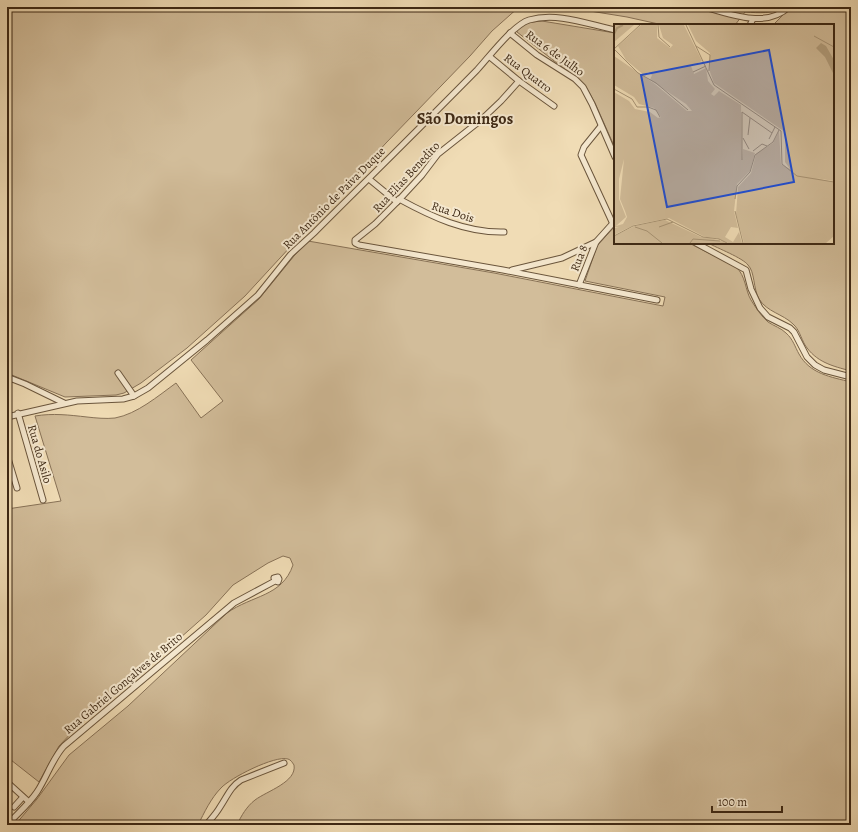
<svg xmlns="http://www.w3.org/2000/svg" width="858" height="832" font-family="Alegreya,serif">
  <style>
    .green { fill: #d2bd9a; stroke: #887257 }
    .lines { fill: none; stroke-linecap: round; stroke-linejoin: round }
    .minor-casing { stroke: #6a553c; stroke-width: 7 }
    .minor { stroke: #f5e8cf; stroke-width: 5 }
    .labels { text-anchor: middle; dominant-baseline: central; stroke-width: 4; stroke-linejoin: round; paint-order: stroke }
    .street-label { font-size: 12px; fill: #3d2814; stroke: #f5e8cf }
    .district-label { font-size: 16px; font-weight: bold; fill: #3d2814; stroke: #f5e8cf }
    .inset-river { fill: none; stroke: #b39f7e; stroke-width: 2 }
    .inset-road { fill: none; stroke: #a89475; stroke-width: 1 }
    .view { fill: #1d4ed8; fill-opacity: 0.15; stroke: #1d4ed8; stroke-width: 2 }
    .inset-edge { fill: none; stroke: #3d2814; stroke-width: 2 }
  </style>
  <rect width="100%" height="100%" fill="#f0dcb5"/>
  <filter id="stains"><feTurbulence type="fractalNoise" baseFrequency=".005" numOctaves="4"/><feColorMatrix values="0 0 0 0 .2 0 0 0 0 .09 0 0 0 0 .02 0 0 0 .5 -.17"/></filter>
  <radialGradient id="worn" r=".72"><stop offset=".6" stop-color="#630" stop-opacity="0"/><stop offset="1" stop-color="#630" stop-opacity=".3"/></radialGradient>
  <g class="green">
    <polygon points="7,7 519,7 492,31 470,56 386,143 245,296 187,348 141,383 124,393 116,395 65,397 7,373"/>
    <path d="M 565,7 L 785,7 C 772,14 760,13 745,12 L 735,25 L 663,25 L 627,17 Z"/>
    <path d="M 791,7 L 851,7 L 851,371 C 832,366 816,362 805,345 C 801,338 799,329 793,324 C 783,314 767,312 759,299 C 753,288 755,272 748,265 C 743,258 717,248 708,243 L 833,243 L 833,25 L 773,25 Z"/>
    <path d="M 542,21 L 615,33 L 615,148 L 595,103 L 585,85 L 517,32 L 517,30 C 522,22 534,22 542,21 Z"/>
    <path d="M 615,226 L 615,243 L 689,243 L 736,267 C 746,276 745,290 751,300 C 756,308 761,316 768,322 C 774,326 781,328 786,333 C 793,339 795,347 799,354 C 810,374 831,377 851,382 L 851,825 L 237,825 C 241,816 247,806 255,800 C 267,791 297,782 294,765 C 292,762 291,760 288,759 C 275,755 230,778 221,788 C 211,798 204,813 198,825 L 15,825 L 37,799 L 69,755 L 128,706 L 227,613 C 252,595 282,597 293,565 L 290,558 L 283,556 L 268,563 L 233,585 L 206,615 L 162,654 L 78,726 L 59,746 L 39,782 L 11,760 L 7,764 L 7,509 L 61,501 L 35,416 C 53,413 69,415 87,417 C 96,418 106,419 115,418 C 137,414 158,396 176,383 L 201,418 L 223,401 L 191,360 L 259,299 L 294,256 L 308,241 L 494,273 L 663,306 L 665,297 L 585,281 L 597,246 Z"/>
  </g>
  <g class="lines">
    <defs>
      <g id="minor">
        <path d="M 704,7 C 732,14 765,29 789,7"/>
        <polyline points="750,25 753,19"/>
        <polyline points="510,33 537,55 575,79 583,87 592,104 615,157"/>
        <polyline points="490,57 519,81 554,106"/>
        <polyline points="519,81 501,101 481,120 438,154 422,175 397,202 375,224 355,240 355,243 359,245 503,270 657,300"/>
        <polyline points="601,126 584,147 581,155 613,224"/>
        <polyline points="369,179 397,202"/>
        <path d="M 399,199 C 432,217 466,233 504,232"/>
        <polyline points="696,243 746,270 751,289 760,308 768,317 790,328 794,332 807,357 815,365 824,370 851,377"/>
        <polyline points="512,270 562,258 596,242"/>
        <polyline points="579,285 596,242 614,222"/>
        <polyline points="118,373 134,396"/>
        <polyline points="7,377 25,384 64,403"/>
        <polyline points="18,413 43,500"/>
        <path d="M 7,417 L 77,401 L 123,399 L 134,396 L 148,388 L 207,340 L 258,295 L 291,254 L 314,233 C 368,179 423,125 477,70 C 489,57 513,25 529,20 C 557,12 587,24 615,30"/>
        <polyline points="7,455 17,488"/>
        <polyline points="7,782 29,802"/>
        <polyline points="14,807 23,797"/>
        <path d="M 7,825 C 17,814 29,804 37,792 C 47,777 52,759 64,746 L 234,603 L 275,581 L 278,582 L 279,579 L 278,577 L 274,578 L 275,581"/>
        <path d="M 206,825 C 211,819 216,814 220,807 C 227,797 230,787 241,780 L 284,763"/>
      </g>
    </defs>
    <use href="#minor" class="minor-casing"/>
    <use href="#minor" class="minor"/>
  </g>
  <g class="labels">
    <g class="street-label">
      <text transform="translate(555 53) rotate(36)">Rua 6 de Julho</text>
      <text transform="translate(528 73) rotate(37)">Rua Quatro</text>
      <text transform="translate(406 177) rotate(-47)">Rua Elias Benedito</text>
      <text transform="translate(334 198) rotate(-45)">Rua Antônio de Paiva Duque</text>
      <text transform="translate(453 212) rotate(18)">Rua Dois</text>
      <text transform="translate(579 258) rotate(-69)">Rua 8</text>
      <text transform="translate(40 454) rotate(74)">Rua do Asilo</text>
      <text transform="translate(123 683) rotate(-40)">Rua Gabriel Gonçalves de Brito</text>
    </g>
    <g class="district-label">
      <text x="465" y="119">São Domingos</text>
    </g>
  </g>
  <g transform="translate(614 24)">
    <rect width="220" height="220" fill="#f0dcb5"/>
    <path d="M 0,1 L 20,1 L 0,18 ZM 27,1 L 43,1 L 43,14 L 56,24 L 59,21 L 49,14 L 45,1 L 70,1 L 88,37 L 77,42 L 80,50 L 92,44 L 94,57 L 101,65 L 97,70 L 100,72 L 105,67 L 127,81 L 128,137 L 129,125 L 141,129 L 136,147 L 123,160 L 120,187 L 124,204 L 117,203 L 111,213 L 119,218 L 125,208 L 128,219 L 114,219 L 89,212 L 55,194 L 20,201 L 0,211 L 0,204 L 5,204 L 0,203 L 0,68 L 15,77 L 21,85 L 36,88 L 44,94 L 47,93 L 40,84 L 25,80 L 20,73 L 0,61 L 0,32 L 41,60 L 73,87 L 78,87 L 72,80 L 36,56 L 38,51 L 34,48 L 31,52 L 25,47 L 12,36 L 4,22 ZM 10,135 L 6,175 L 11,187 L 13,193 L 9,200 L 2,202 L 12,193 L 5,175 L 5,155 ZM 74,1 L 220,1 L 220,157 L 201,154 L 220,158 L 220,212 L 212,219 L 130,219 L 122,190 L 124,163 L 137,149 L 142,130 L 159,119 L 165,107 L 167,140 L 176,145 L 171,138 L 171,108 L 100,59 L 96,48 L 96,29 L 82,17 ZM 51,196 L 87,213 L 102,214 L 112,219 L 0,219 L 0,212 L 21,202 Z" fill="#d2bd9a" fill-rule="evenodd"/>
    <path d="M 207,19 L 212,22 L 220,36 L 220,51 L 211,33 L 202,24 Z" fill="#b39f7e"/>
    <path class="inset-river" d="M 0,10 L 3,4 L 9,1"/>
    <path class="inset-road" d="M 44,1 L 45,13 L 56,23M 72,1 L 100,61 L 167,107 L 168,140 L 183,152 L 220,158M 200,12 L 220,23M 82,22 L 96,31 L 95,47M 0,25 L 24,49 L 42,59 L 74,86M 0,25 L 26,1M 79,48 L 92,42M 0,65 L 18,75 L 23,83 L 34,83 L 42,86 L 46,93M 134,111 L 136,94M 129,114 L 135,125M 155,115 L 161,103M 139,127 L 148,120 L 153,122M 128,136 L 128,88 L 158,109M 121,175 L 123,162 L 136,148 L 141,131 L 159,118 L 165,106M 121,187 L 129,219M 21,203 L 33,207 L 48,219M 45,203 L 59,198M 0,212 L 19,202 L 53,195 L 89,213 L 105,215 L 113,219M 76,219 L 79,215 L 106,217"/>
    <path class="view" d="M 155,26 L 180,158 L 53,183 L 27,51 Z"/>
    <rect width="220" height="220" class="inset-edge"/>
  </g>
  <rect width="858" height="832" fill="none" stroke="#f0dcb5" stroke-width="24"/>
  <rect x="8" y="8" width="842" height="816" fill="none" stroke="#3d2814" stroke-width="2"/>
  <rect x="12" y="12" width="834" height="808" fill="none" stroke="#3d2814"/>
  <path d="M712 806v6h70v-6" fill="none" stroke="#3d2814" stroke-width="2"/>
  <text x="718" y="806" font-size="12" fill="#3d2814" stroke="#f5e8cf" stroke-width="3" paint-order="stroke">100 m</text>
  <rect width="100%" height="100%" filter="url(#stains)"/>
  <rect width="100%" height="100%" fill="url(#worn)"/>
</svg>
